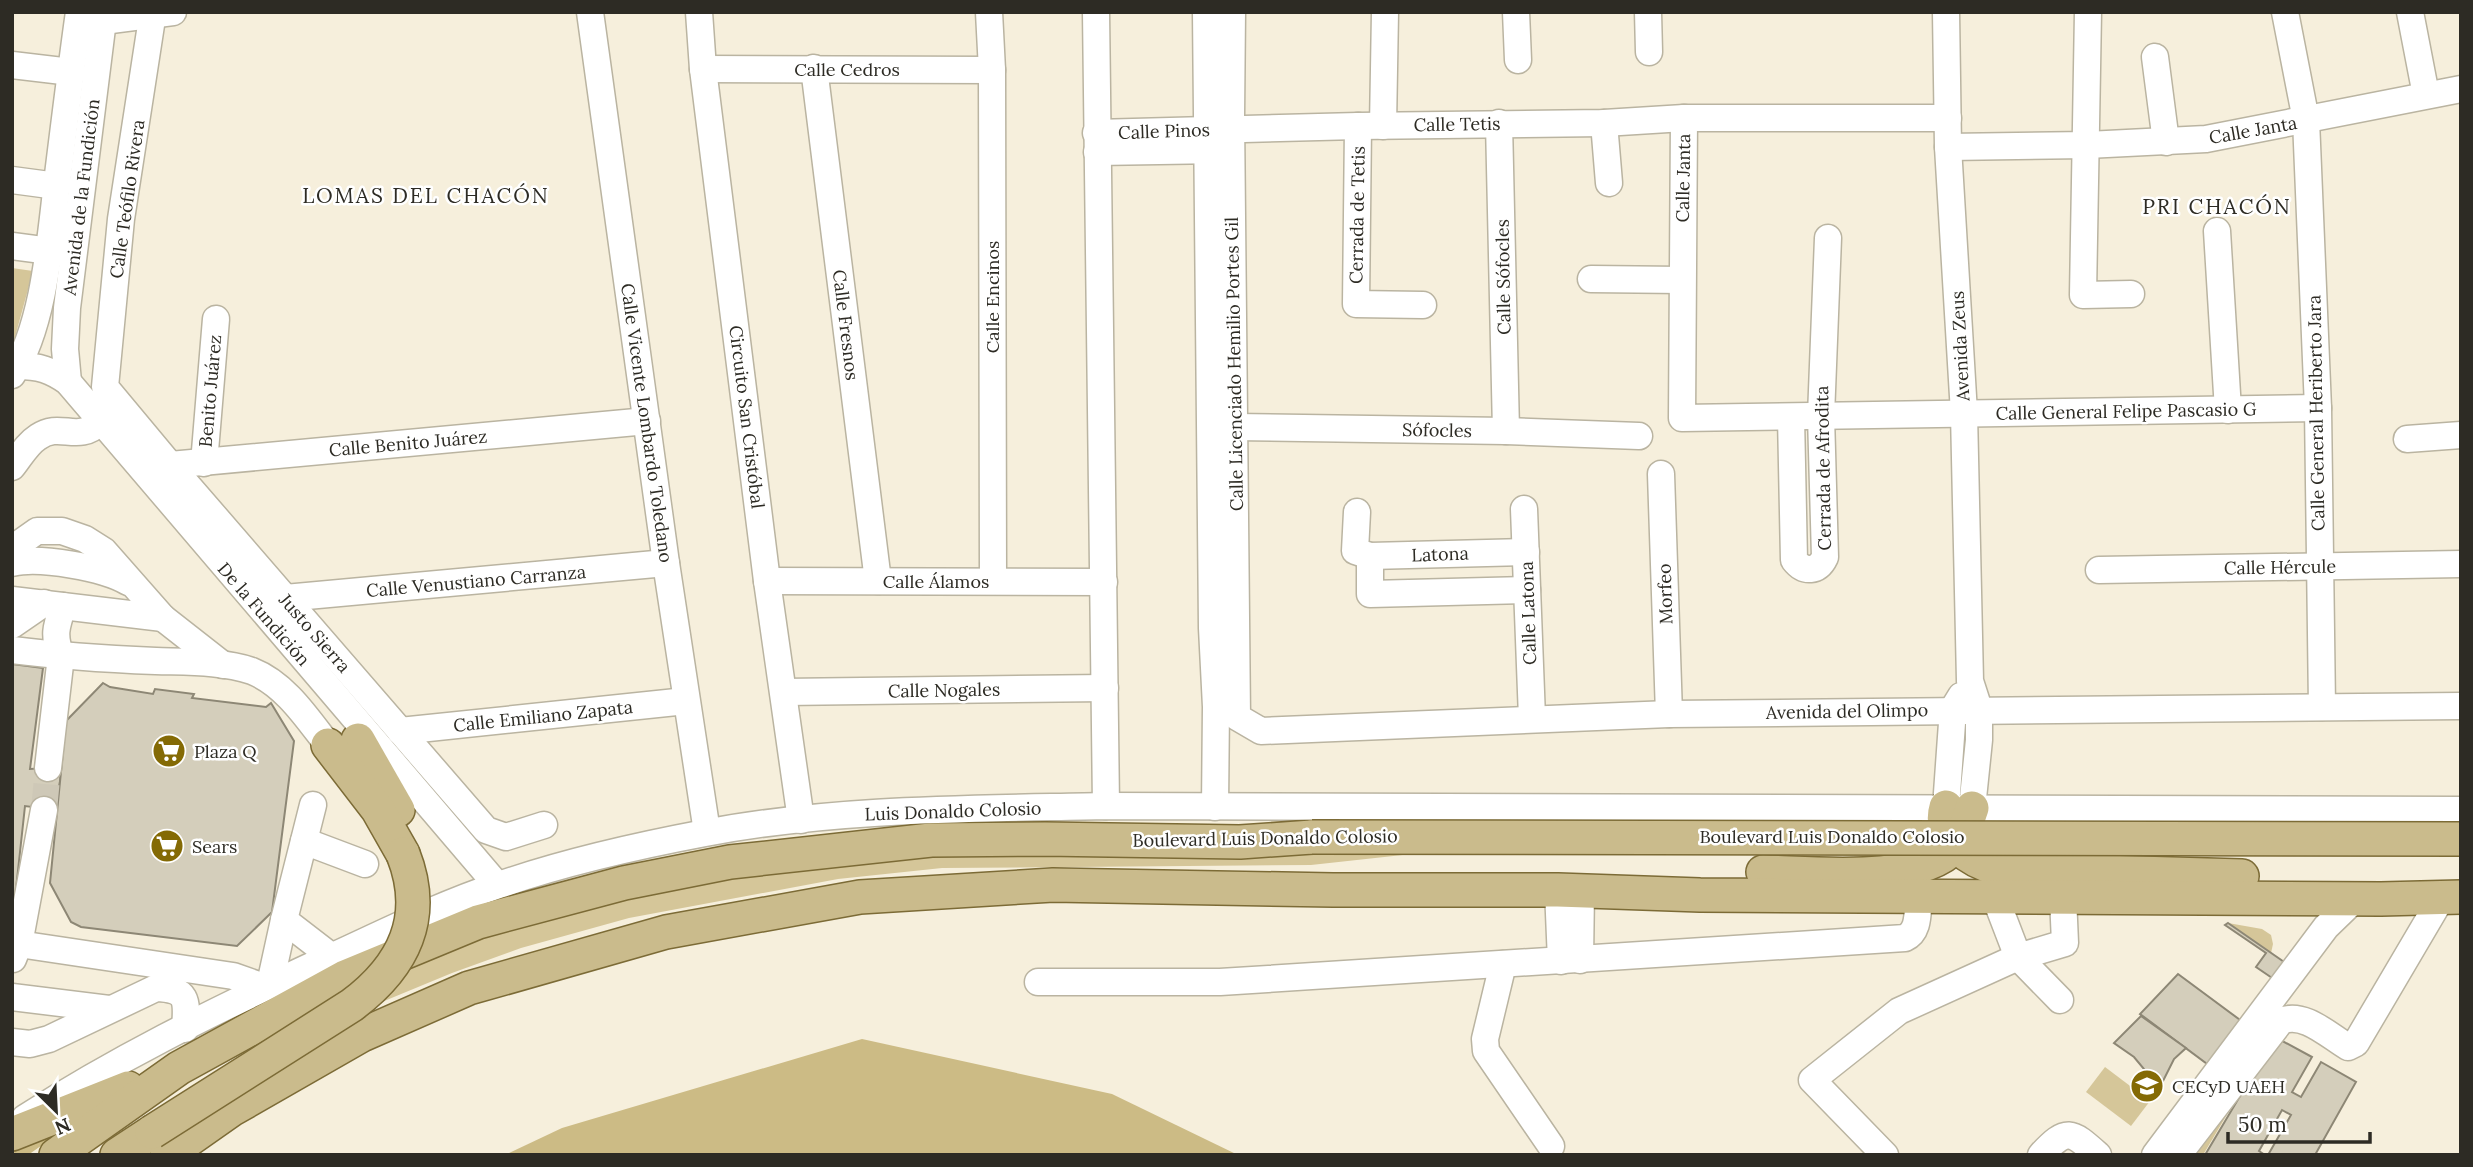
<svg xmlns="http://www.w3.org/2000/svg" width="2473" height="1167" font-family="Lora,serif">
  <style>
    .green { fill: #d5c699 }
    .forest { fill: #ccbb85 }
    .building { fill: #d4cebb; stroke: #8d8775; stroke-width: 2 }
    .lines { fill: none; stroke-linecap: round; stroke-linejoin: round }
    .minor-tunnel { stroke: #cec8b7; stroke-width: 26; stroke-dasharray: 26 13; stroke-linecap: butt }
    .minor-casing { stroke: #bab4a1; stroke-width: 29 }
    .major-casing { stroke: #7c6b36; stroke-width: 36 }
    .minor { stroke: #fff; stroke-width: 26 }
    .major { stroke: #cabb8c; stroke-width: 33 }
    .major-bridge-casing { stroke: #7c6b36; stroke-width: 36; stroke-linecap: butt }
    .major-bridge { stroke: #cabb8c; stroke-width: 33 }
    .labels { text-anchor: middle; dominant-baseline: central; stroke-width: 5; stroke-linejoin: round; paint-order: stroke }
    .street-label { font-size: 18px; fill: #2d2b24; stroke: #fff }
    .poi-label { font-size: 18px; fill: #2d2b24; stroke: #fff; text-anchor: start }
    .quarter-label { font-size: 21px; letter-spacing: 2px; fill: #2d2b24; stroke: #fff }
  </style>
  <rect width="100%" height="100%" fill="#f6efdc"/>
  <g class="green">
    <polygon points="12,268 33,271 12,348"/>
    <polygon points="940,849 1421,853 1311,865 942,868 838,879 629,918 521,948 452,973 377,1004 409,964 503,926 624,893"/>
    <polygon points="2228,923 2262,929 2271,935 2273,944 2271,953"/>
    <polygon points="2273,1037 2203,1155 2186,1155"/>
    <polygon points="2105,1067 2150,1101 2131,1126 2086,1092"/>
  </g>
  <g class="forest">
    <polygon points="862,1039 1112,1094 1238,1155 505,1155 562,1128"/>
    <polygon points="92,1110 28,1155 12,1155 12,1145"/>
  </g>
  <g class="building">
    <polygon points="12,664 43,668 30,769 48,768 61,774 56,810 25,806 15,898 12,897"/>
    <polygon points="103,683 110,687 153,694 155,689 194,694 192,698 266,707 271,703 294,741 272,912 237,946 81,927 71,922 50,883 66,721"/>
    <polygon points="2228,923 2287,964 2275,980 2256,967 2266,953 2225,925"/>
    <polygon points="2178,974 2259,1034 2226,1078 2140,1014"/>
    <polygon points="2141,1016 2186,1048 2174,1059 2156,1095 2144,1069 2134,1057 2114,1043"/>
    <polygon points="2275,1037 2312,1057 2292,1092 2301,1097 2321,1062 2356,1082 2315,1155 2268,1155 2291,1115 2282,1110 2259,1151 2265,1155 2205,1155"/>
  </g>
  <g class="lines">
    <polyline class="minor-tunnel" points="44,810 48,768"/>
    <defs>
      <g id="minor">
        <polyline points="153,12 121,219 105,387 170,465 486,830 506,837 544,825"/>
        <polyline points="590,12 666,563 707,832"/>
        <polyline points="699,12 703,69 767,581 801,820"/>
        <polyline points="989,12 992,70 993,581"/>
        <polyline points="1096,12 1106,806"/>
        <polyline points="1206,12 1212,628 1216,707 1215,807"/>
        <polyline points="1232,12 1231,117 1237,717 1261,731 1669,714 2461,706"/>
        <polyline points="1516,12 1518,60"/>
        <polyline points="1648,12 1649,52"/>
        <polyline points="1946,12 1948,147 1964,413 1970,681 1979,709 1979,740 1972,808"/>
        <polyline points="2088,12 2083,295 2131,294"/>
        <polyline points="2285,12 2306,120 2318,408 2322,707"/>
        <polyline points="2410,12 2426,95"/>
        <polyline points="103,21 173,12"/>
        <polyline points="2155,57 2166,142"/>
        <polyline points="12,65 71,72"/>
        <polyline points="814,68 878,581"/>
        <polyline points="703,69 992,70"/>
        <polyline points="1684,118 1682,418 2318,408"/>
        <polyline points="1499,123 1506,431"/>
        <polyline points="1604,123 1609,183"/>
        <polyline points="1358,126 1356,304 1423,305"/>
        <polyline points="1383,126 1385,12"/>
        <polyline points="1096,133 1358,126 1604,123 1684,118 1948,118"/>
        <polyline points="1948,147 2087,145 2206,139 2461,89"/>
        <polyline points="1097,152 1221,150"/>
        <polyline points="12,180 57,186"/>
        <polyline points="2217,231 2228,410"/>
        <polyline points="12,246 65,253"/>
        <polyline points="1591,279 1682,280"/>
        <path d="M 18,366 C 39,366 51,370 68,382 L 497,885"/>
        <path d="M 12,375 C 44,326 50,241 57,183 C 64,126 71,69 79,12"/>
        <polyline points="68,382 65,349 67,308 104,12"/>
        <path d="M 1791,417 L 1794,560 C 1804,573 1818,572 1825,557 L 1821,416 L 1828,238"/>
        <polyline points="1235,427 1506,431 1639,436"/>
        <polyline points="2407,439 2461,435"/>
        <polyline points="204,463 216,319"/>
        <polyline points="170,465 647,421"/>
        <path d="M 12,467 C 20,457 27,444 38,437 C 61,421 77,444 100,422"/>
        <polyline points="1661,474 1669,714"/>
        <polyline points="1524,509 1532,718"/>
        <polyline points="1357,512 1355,551 1370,556 1526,552"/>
        <polyline points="12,554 20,543 37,531 62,531 85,539 104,551 163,618 223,665"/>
        <polyline points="1370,556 1370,594 1527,590"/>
        <path d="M 12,563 C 39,556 105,568 128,582"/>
        <polyline points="2099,570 2461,564"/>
        <polyline points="767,581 1104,582"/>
        <polyline points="285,598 666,563"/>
        <polyline points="12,600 163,618"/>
        <polyline points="12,625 44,603"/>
        <path d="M 12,650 C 60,656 108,659 156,661 C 187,662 223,661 252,671 C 285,684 307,718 328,745"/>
        <polyline points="784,692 1105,688"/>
        <polyline points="400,731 686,701"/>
        <path d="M 48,768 L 61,656 C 53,635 56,627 63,606"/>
        <polyline points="313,805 284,920 332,957"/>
        <polyline points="1946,807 1953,709 1961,696"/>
        <polyline points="304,841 365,864"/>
        <polyline points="1558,890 1561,961"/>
        <polyline points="1995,897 2018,957 2060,1000"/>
        <polyline points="12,943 233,976 264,987"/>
        <polyline points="13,959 19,944 44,810"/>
        <polyline points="1580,960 1581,890"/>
        <polyline points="1503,964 1485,1039 1486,1051 1551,1146"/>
        <path d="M 1038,982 L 1220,982 L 1905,938 C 1920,931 1917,911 1919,897"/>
        <polyline points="270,984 284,920"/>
        <polyline points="12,997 109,1009"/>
        <path d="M 12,1042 L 30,1044 L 49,1039 L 156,988 C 189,989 187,1001 185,1029"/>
        <path d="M 25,1118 C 115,1060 212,1012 309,967 C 372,939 433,907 499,885 C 565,862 636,846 705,833 C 836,808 972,809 1106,806 L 2461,810"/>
        <polyline points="1885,1155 1812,1080 1899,1011 2018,957 2065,943 2063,897"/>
        <path d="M 2041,1155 C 2067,1127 2071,1131 2098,1155"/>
        <polyline points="2155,1155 2326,927 2355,899"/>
        <path d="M 2178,1155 L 2281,1021 C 2304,1011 2329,1036 2348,1047 L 2356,1043 L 2442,897"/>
      </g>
      <g id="major">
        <polyline points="358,740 398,810"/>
        <polyline points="328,745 378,810 403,854"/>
        <path d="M 1946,807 C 1936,840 1972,862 1999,869 L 2242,876"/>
        <path d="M 1763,872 C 1813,873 1919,885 1954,847 C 1964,836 1967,822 1972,808"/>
        <polyline points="12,1134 128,1088"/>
        <polyline points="56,1155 179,1068 345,977 478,922 624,883 730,862 931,840 1045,839 1240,842 1312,837"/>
        <polyline points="117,1155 152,1132"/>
        <polyline points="167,1155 231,1110 362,1035 469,988 666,932 860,897 1053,885 1333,890 1558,890 1700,895 2381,899 2461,897"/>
      </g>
    </defs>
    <use href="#minor" class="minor-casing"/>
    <use href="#major" class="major-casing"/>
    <use href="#minor" class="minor"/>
    <use href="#major" class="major"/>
    <defs>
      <g id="major-bridge">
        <polyline points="1312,837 2461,839"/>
        <path d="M 152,1132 L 352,1005 C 404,966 428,917 403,854"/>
      </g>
    </defs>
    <use href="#major-bridge" class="major-bridge-casing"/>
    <use href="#major-bridge" class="major-bridge"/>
  </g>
  <defs>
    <symbol id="supermarket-disc" viewBox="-11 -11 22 22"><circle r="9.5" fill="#846a05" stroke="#fff"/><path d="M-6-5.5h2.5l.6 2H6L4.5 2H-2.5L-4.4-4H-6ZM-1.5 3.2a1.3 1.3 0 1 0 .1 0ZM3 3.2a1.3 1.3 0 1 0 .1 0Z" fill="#fff"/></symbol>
    <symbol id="university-disc" viewBox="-11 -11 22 22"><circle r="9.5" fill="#846a05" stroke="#fff"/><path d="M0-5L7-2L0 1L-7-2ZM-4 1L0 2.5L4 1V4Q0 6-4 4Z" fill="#fff"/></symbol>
  </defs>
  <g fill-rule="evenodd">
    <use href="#supermarket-disc" x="150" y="732" width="38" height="38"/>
    <use href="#supermarket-disc" x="148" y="827" width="38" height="38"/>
    <use href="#university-disc" x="2128" y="1067" width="38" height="38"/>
  </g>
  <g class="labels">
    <g class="street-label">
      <text x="847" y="69">Calle Cedros</text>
      <text transform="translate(1457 124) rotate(-1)">Calle Tetis</text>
      <text transform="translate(2253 130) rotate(-10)">Calle Janta</text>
      <text transform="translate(1164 131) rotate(-2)">Calle Pinos</text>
      <text transform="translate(1683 178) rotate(-89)">Calle Janta</text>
      <text transform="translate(81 197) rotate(-83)">Avenida de la Fundición</text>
      <text transform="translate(127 199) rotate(-82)">Calle Teófilo Rivera</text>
      <text transform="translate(1357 215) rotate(-89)">Cerrada de Tetis</text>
      <text transform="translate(1503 277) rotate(-91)">Calle Sófocles</text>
      <text transform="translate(992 297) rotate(-90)">Calle Encinos</text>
      <text transform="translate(846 325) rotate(83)">Calle Fresnos</text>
      <text transform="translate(1960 346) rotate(-93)">Avenida Zeus</text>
      <text transform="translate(1234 364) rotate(-91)">Calle Licenciado Hemilio Portes Gil</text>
      <text transform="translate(210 391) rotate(-85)">Benito Juárez</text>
      <text transform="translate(2126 411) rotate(-1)">Calle General Felipe Pascasio G</text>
      <text transform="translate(2316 413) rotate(-91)">Calle General Heriberto Jara</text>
      <text transform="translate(747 417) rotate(83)">Circuito San Cristóbal</text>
      <text transform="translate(647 423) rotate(82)">Calle Vicente Lombardo Toledano</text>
      <text transform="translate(1437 430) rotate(1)">Sófocles</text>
      <text transform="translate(408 443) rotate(-5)">Calle Benito Juárez</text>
      <text transform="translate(1823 468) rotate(-91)">Cerrada de Afrodita</text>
      <text transform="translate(1440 554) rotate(-2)">Latona</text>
      <text transform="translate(2280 567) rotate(-1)">Calle Hércule</text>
      <text transform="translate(476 581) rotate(-5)">Calle Venustiano Carranza</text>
      <text x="936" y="581">Calle Álamos</text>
      <text transform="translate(1665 594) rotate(-92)">Morfeo</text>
      <text transform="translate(1528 613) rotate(-92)">Calle Latona</text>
      <text transform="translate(264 614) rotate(49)">De la Fundición</text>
      <text transform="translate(315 633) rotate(49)">Justo Sierra</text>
      <text transform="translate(944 690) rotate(-1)">Calle Nogales</text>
      <text transform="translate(1847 711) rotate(-1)">Avenida del Olimpo</text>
      <text transform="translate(543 716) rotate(-6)">Calle Emiliano Zapata</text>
      <text transform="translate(953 811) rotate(-2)">Luis Donaldo Colosio</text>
      <text x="1832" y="836">Boulevard Luis Donaldo Colosio</text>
      <text transform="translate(1265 838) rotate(-1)">Boulevard Luis Donaldo Colosio</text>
    </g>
    <g class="poi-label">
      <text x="194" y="751">Plaza Q</text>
      <text x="192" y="846">Sears</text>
      <text x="2172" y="1086">CECyD UAEH</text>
    </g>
    <g class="quarter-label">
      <text x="426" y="195">LOMAS DEL CHACÓN</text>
      <text x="2217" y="206">PRI CHACÓN</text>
    </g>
  </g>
  <rect width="2473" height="1167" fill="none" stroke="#2d2b24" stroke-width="28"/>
  <g transform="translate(56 1111) rotate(156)" stroke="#ffffff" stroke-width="5" paint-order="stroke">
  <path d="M0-5L12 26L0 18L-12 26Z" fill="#2d2b24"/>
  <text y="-10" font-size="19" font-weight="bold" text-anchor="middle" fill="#2d2b24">N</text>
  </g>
  <path d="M2228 1132v10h142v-10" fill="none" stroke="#2d2b24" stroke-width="3.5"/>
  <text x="2238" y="1132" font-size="21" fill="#2d2b24" stroke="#ffffff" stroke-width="5" paint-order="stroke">50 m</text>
</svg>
